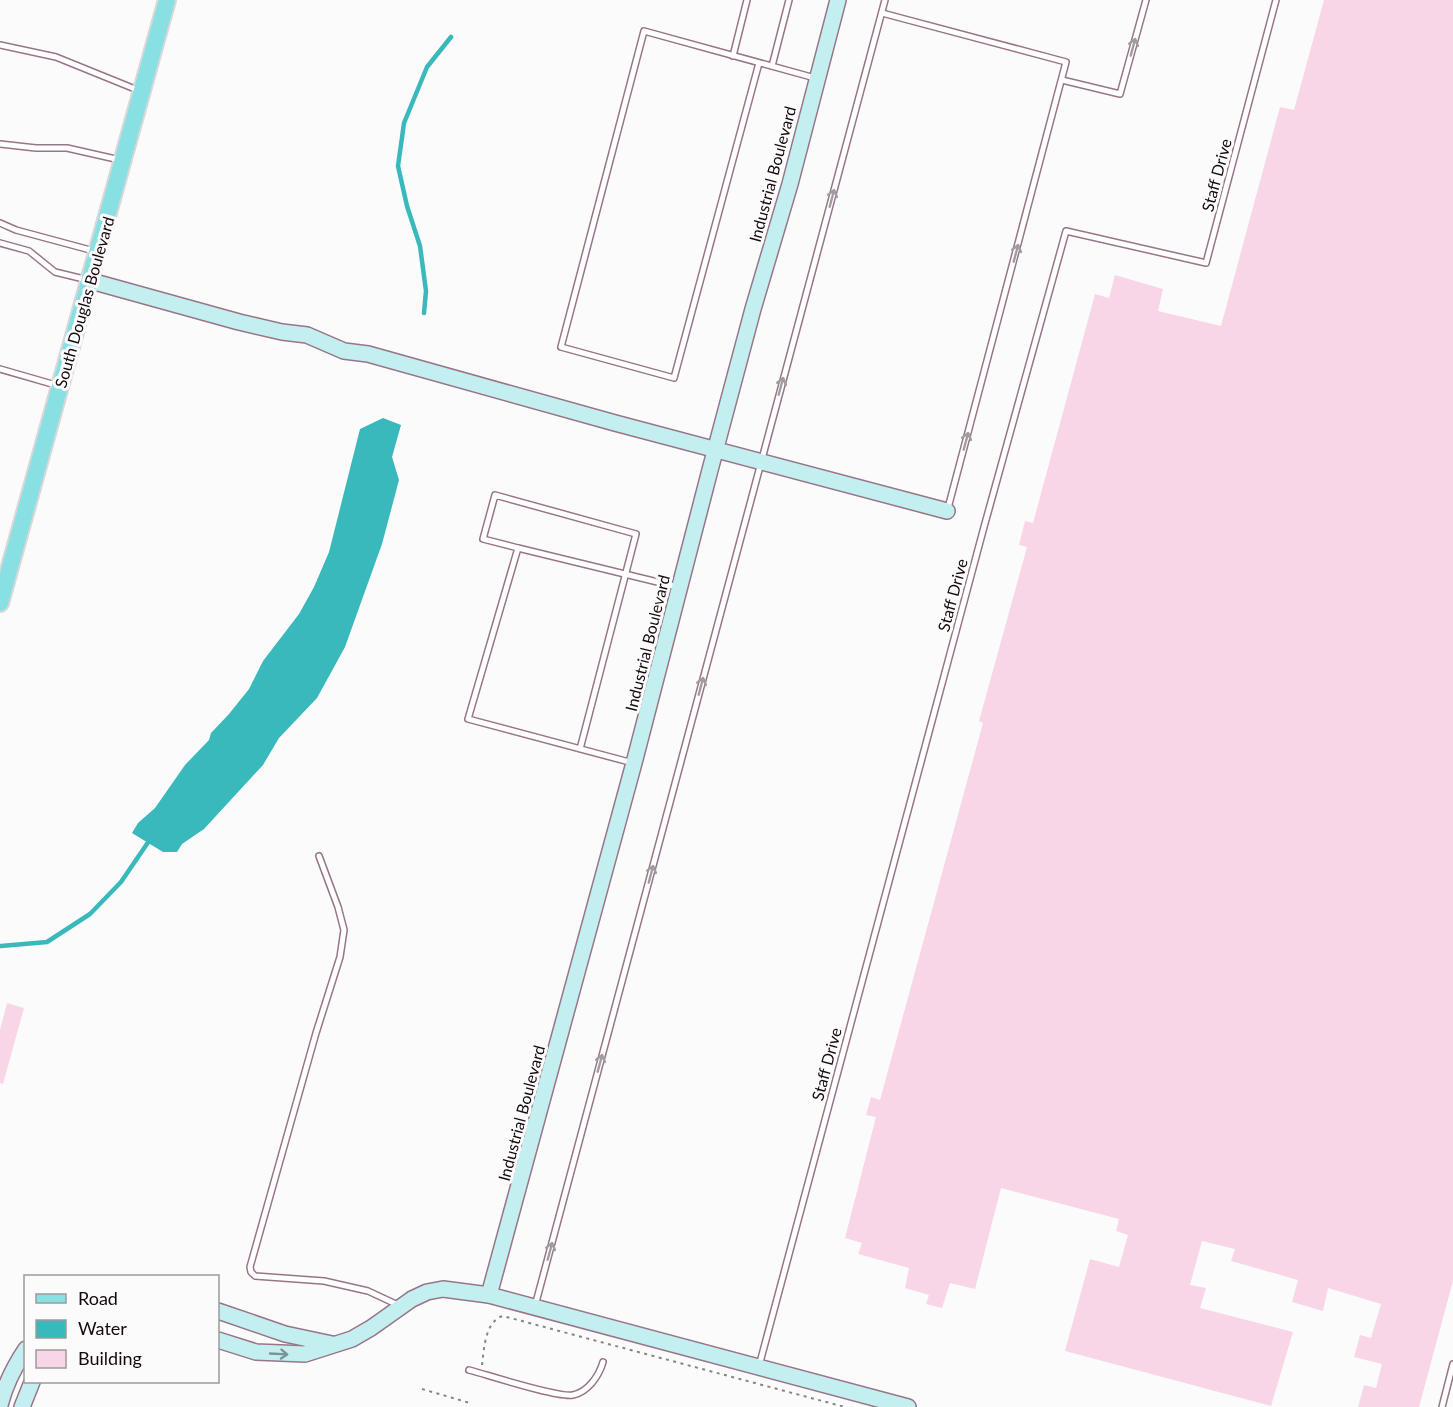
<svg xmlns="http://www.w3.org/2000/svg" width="1453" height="1407" font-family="Lato,sans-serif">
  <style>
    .water { fill: #3ab9bc }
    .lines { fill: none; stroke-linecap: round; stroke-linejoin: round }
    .stream { stroke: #3ab9bc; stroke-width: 4.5 }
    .building { fill: #f8d6e7 }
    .lane-casing { stroke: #987587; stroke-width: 8 }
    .secondary-casing { stroke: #987587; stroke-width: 18 }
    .primary-casing { stroke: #dad7d9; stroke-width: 20 }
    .path { stroke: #8a8387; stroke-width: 2; stroke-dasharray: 3 4.5; stroke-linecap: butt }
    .lane { stroke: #fff; stroke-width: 5 }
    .secondary { stroke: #c4eff1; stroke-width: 15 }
    .primary { stroke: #88e0e2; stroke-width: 16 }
    .oneway { stroke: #a19c9f }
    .oneway2 { stroke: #7e9397 }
    .labels { text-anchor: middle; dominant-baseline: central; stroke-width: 6; stroke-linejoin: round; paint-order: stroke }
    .street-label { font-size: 16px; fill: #15080f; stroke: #fbfbfb }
  </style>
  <rect width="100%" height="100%" fill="#fbfbfb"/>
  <polygon class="water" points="383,418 401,425 392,457 399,480 382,544 345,647 317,698 279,738 263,765 204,829 182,844 177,852 163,852 132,833 138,823 155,808 185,765 209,740 211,733 229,714 249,689 263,661 299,614 314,587 329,552 360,429"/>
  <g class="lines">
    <g class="stream">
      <polyline points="424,313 426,291 420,246 407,206 398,166 404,123 427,67 451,37"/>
      <polyline points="1,946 47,942 90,914 121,882 151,838"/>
    </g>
  </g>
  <g class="building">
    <polygon points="1324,0 1453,0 1453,1281 1419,1407 1358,1407 1364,1385 1376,1388 1382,1364 1354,1357 1360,1335 1371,1338 1381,1304 1328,1288 1323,1311 1292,1302 1298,1280 1231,1261 1235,1249 1202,1241 1190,1285 1206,1288 1200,1308 1293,1332 1271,1406 1065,1351 1090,1259 1119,1267 1128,1235 1116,1231 1119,1219 1001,1188 975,1289 950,1283 942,1308 926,1304 929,1295 905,1288 909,1268 858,1254 862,1243 845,1238 876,1117 866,1115 871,1097 880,1100 983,723 979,721 1027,547 1019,545 1025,521 1033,523 1095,294 1109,298 1115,275 1163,289 1158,311 1221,326 1280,107 1294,110"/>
    <polygon points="7,1003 24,1008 3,1084 0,1083 0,1030"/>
  </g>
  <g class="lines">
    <defs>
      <g id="lane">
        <polyline points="882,13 1066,62 948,508"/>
        <polyline points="0,45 56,57 140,91"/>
        <polyline points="733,56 747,0"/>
        <polyline points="759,63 674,378 561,347 644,31 815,78"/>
        <polyline points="772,66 789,0"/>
        <polyline points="1062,80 1120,94 1146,0"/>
        <polyline points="0,144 36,148 67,148 120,160"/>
        <polyline points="0,223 16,230 94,251"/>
        <polyline points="0,243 29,251 55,272 88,280"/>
        <polyline points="0,369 59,386"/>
        <polyline points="518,548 678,587"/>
        <polyline points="580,749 636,534 495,495 483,539 518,548 468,719 633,763"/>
        <polyline points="319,856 338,907 344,930 340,957 316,1033 250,1267 251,1272 255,1276 324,1281 368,1291 398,1305"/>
        <polyline points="535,1306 885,0"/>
        <polyline points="759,1366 984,527 1066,231 1206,263 1276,0"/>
        <path d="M 469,1370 C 488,1375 558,1398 573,1395 C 588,1392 599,1376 603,1362"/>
        <polyline points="1442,1407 1453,1364"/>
      </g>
      <g id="secondary">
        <polyline points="91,281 239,322 282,332 307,335 344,351 368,354 615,423 947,511"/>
        <polyline points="489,1295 634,763 710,470 753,309 790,184 838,0"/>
        <polyline points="218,1311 285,1334 332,1344"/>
        <polyline points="218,1340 256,1352 305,1354 352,1339 371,1328 412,1299 427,1292 443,1289 489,1295 908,1407"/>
        <path d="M 0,1405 C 5,1385 14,1367 26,1349"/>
        <polyline points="22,1407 32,1382"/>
      </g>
      <polyline id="primary" points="0,603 167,0"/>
    </defs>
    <use href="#lane" class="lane-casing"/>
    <use href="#secondary" class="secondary-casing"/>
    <use href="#primary" class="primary-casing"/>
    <g class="path">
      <path d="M 482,1365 C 484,1349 485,1321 503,1316 L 845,1407"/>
      <polyline points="422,1389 470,1403"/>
    </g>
    <use href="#lane" class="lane"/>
    <use href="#secondary" class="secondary"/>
    <use href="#primary" class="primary"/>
  </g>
  <defs><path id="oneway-shaft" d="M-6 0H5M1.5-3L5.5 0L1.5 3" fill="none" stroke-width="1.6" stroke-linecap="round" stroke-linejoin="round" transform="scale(1.5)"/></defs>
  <g class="oneway">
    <use href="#oneway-shaft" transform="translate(1133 47) rotate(-75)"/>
    <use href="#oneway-shaft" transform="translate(832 198) rotate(-75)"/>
    <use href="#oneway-shaft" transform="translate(1016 253) rotate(-75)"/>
    <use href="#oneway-shaft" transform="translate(781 386) rotate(-75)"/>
    <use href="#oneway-shaft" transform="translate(966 441) rotate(-75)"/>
    <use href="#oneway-shaft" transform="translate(701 686) rotate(-75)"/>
    <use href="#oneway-shaft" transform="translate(651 874) rotate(-75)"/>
    <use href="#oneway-shaft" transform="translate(600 1063) rotate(-75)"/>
    <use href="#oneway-shaft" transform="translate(550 1251) rotate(-75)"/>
  </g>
  <use class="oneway2" href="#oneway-shaft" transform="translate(279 1354) rotate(3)"/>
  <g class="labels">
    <g class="street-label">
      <text transform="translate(772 174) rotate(-75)">Industrial Boulevard</text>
      <text transform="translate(1216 175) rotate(-75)">Staff Drive</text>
      <text transform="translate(84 302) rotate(-74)">South Douglas Boulevard</text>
      <text transform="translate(952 595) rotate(-75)">Staff Drive</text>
      <text transform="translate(647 643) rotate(-76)">Industrial Boulevard</text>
      <text transform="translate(826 1064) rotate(-75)">Staff Drive</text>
      <text transform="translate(521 1113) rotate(-75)">Industrial Boulevard</text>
    </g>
  </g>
  <rect x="24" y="1275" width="195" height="108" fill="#fbfbfb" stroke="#9f9a9d" stroke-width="1.5"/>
  <rect x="36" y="1294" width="30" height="9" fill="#88e0e2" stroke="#9f9a9d" stroke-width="1.5"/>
  <text x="78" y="1305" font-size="18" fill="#15080f">Road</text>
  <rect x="36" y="1320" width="30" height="18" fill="#3ab9bc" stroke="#9f9a9d" stroke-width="1.5"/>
  <text x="78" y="1335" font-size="18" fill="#15080f">Water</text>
  <rect x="36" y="1350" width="30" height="18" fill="#f8d6e7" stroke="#9f9a9d" stroke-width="1.5"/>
  <text x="78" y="1365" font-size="18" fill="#15080f">Building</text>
</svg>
